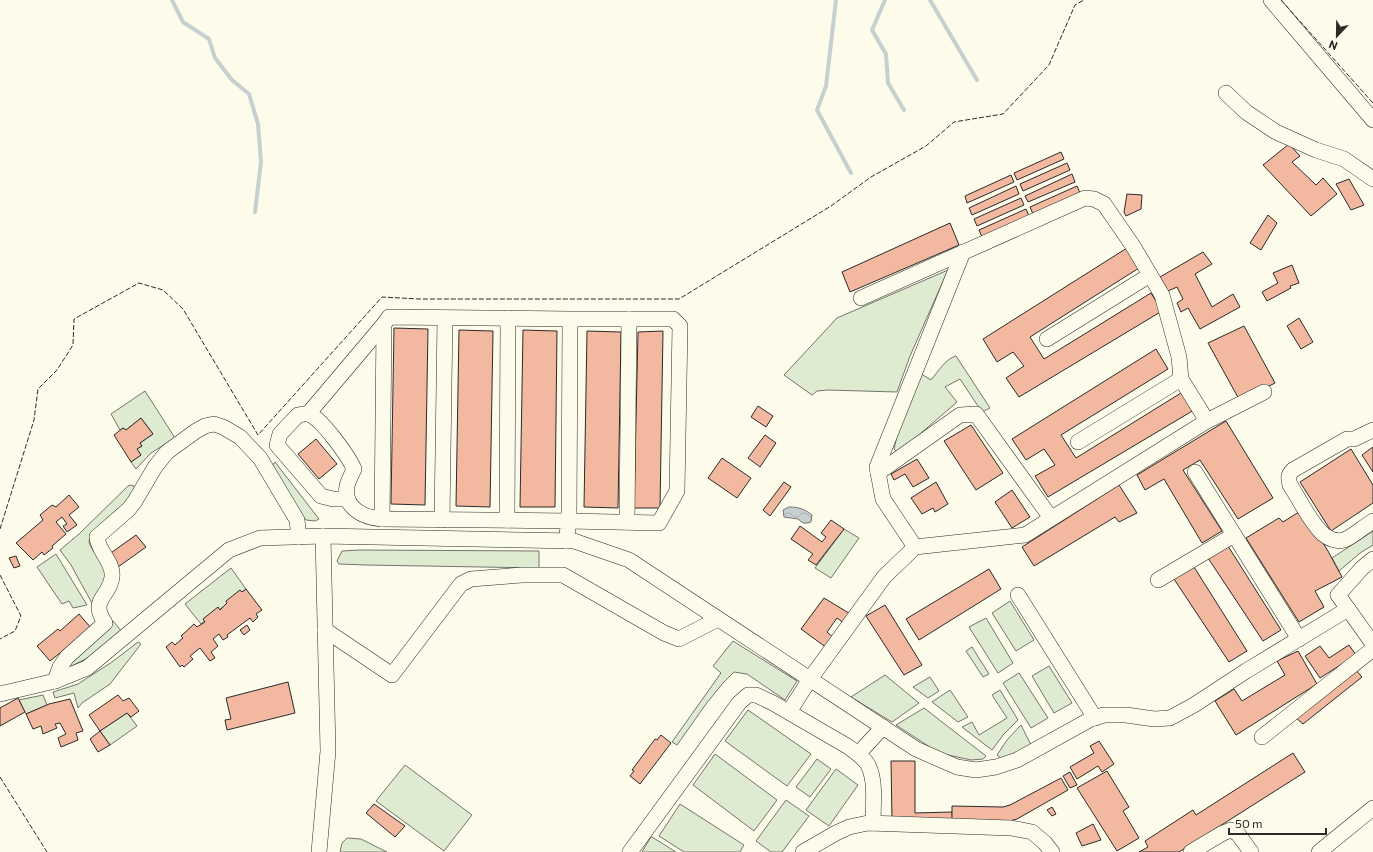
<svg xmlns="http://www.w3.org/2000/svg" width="1373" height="852" font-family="Commissioner,sans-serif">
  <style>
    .garden { fill: #deebd1; stroke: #74746e }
    .water { fill: url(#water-waves); stroke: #74746e }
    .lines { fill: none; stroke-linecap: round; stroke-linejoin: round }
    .stream { stroke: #c7d0d0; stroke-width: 4 }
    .building { fill: #f2b8a0; stroke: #2b2b2b }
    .minor-casing { stroke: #2b2b2b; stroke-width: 16 }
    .minor { stroke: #fdfbea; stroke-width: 15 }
    .fence { stroke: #2b2b2b; stroke-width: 1; stroke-dasharray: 5 2; stroke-linecap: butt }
  </style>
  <defs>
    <pattern id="water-waves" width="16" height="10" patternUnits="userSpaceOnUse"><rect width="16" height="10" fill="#c7d0d0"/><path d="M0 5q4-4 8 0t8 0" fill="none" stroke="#abb3b3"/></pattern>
  </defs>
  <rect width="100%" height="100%" fill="#fdfbea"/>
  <g class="garden">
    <polygon points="948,270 910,356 897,392 828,390 817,391 812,395 784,375 837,318"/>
    <path d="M 956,356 L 990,408 L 982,412 L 960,379 L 945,387 L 957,402 L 898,453 L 894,449 L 903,411 L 920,373 L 931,380 C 938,372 945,359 956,356 Z"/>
    <polygon points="145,391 175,438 151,453 136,469 131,462 141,455 137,449 142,446 140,443 153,434 141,418 126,430 123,428 120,430 111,414"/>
    <polygon points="275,462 319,519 315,521 306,520 301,514 272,466"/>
    <polygon points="131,485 134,486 135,490 133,495 97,528 90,537 89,542 91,547 108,573 93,605 71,565 60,550 79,534 128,486"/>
    <polygon points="844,529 859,538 831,578 815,568"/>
    <polygon points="1373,531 1373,545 1360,553 1339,571 1332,558"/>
    <polygon points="360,550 539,551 539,568 366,565 339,564 337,561 342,551"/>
    <polygon points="56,554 87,605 73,608 69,601 62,604 37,567"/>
    <polygon points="231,568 246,589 201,624 185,604"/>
    <polygon points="1010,601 1034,640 1016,651 992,613"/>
    <polygon points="986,618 1013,663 998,673 969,627"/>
    <polygon points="113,621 123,633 97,653 66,669 74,656 89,645"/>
    <polygon points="733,641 797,681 785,700 747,674 734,672 723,683 706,704 677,745 672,742 721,673 713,666"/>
    <polygon points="138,642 141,644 110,684 82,703 78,708 74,693 55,698 53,692 78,684 112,662"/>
    <polygon points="972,647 989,674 983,677 966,651"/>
    <polygon points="1049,666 1072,703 1054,713 1032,676"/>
    <polygon points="1019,673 1048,718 1031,728 1003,683"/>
    <polygon points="885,675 919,703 892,722 851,697"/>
    <polygon points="930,677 939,691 928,698 913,687"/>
    <polygon points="950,690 968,717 958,722 932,702"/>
    <polygon points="1000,690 1018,720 1003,735 992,750 962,727 972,722 979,735 1007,718 992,695"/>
    <polygon points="43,695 47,705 26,714 19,700"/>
    <polygon points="924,708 986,756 983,759 971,760 939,753 896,725"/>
    <polygon points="748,710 811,754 787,786 725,741"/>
    <polygon points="127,713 137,726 110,745 100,731"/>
    <polygon points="1021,725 1031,745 1002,759 997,755 1007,740"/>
    <polygon points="715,754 777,800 754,831 693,785"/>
    <polygon points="817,759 831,769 810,797 796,787"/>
    <polygon points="405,765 472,815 444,851 376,801"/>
    <polygon points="836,769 858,785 829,826 806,810"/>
    <polygon points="786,800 809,816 782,852 771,852 756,841"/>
    <polygon points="680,804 744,845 740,852 684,852 659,836"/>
    <polygon points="651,837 652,837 676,852 642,852"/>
    <polygon points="347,838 361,839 387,852 340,852 342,843"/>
  </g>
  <path class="water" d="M 789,507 C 798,507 805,509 812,515 L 811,522 L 807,523 L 803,523 L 798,519 L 784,517 L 783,510 Z"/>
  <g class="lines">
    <g class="stream">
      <polyline points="172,0 183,22 209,39 215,58 232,80 249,94 258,124 261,162 255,212"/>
      <polyline points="836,0 826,86 817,110 851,173"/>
      <polyline points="885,0 872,30 886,54 888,83 904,110"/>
      <polyline points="930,0 977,80"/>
    </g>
  </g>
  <g class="building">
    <polygon points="1289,144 1300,156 1292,162 1316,185 1323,178 1337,194 1311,216 1263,165"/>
    <polygon points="1061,152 1064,159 1017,180 1014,173"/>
    <polygon points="1067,163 1070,170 1023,191 1020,184"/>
    <polygon points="1072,174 1075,182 1028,202 1025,196"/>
    <polygon points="1011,175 1014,182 967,203 965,196"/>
    <polygon points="1349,179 1364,205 1351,210 1336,184"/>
    <polygon points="1016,186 1019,194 972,215 969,208"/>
    <polygon points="1077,186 1080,193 1033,214 1030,207"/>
    <polygon points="1127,194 1142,195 1141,209 1126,216 1124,212"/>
    <polygon points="1021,198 1024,205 977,226 974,219"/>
    <polygon points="1026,209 1029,216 982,237 979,230"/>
    <polygon points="1268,215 1277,223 1261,250 1250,243"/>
    <polygon points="950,223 959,245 850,292 842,272"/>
    <polygon points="1127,248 1139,268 1030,337 1044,359 1151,293 1162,311 1019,397 1006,378 1024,366 1013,352 997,362 983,339"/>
    <polygon points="1203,252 1212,264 1195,274 1212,307 1233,294 1240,307 1200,329 1188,308 1181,312 1177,303 1183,299 1177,287 1168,291 1160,277"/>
    <polygon points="1292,265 1299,283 1290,286 1291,288 1267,301 1262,292 1278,283 1273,273"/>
    <polygon points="1299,318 1313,342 1301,349 1287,326"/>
    <polygon points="1244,326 1275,383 1240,401 1208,343"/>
    <polygon points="394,328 428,329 425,505 391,504"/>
    <polygon points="459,330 493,331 490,507 456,506"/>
    <polygon points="523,330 557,331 555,507 520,507"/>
    <polygon points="587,331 621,332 618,508 584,507"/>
    <polygon points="663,331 660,508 634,508 638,332"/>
    <polygon points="1156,349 1168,369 1061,435 1076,458 1181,393 1194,410 1048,497 1035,476 1055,465 1044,449 1026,460 1012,439"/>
    <polygon points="758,406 773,416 766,427 751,417"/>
    <polygon points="141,418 153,434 140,443 142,446 137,449 141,455 131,462 114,435 123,428 126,430"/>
    <polygon points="1226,421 1273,498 1238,519 1200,460 1183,470 1222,531 1202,543 1164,479 1145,490 1137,475"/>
    <polygon points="971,425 1003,473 976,490 944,441"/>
    <polygon points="765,435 776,443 760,467 748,458"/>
    <polygon points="316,439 337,464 319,479 298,454"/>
    <polygon points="1373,447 1373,472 1362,455"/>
    <polygon points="1351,449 1373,485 1373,503 1331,531 1300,482"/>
    <polygon points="722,458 751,478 737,498 708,478"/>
    <polygon points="917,459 929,478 913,487 905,474 894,480 891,474"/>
    <polygon points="784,482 791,487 770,516 763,510"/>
    <polygon points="936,482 948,504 935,512 933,508 922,514 911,498"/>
    <polygon points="1119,485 1137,513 1119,522 1115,517 1034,566 1022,547"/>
    <polygon points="1012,490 1030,517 1012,528 995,502"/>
    <polygon points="69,495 79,507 69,515 77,525 67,532 63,526 67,524 62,517 56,522 66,534 52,546 53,548 44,555 42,552 33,560 16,543 43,520 40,515 52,505 56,507"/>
    <polygon points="1302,510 1328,551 1342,577 1315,591 1324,607 1299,622 1246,538 1279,518 1283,522"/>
    <polygon points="831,520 844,529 816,565 808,560 813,554 791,539 800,526 822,542 826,537 821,533"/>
    <polygon points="136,535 146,547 118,567 108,555"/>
    <polygon points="1228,546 1281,630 1263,641 1208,558"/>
    <polygon points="16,556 20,566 14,568 9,558"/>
    <polygon points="1194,567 1247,651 1229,662 1174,579"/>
    <polygon points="989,569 1001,589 919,640 906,619"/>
    <polygon points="246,589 262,610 256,614 258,617 253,622 250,618 227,635 228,637 223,640 219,634 213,639 218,646 211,652 215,658 210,661 200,648 190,656 193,659 184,667 182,665 180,667 166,647 172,642 175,645 183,638 181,636 194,624 197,627 205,622 203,619 218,607 220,610 227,603 226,601 240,590 242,592"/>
    <polygon points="824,598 852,615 845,624 837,618 827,632 835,639 827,648 801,629"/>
    <polygon points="885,605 922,665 904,675 866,616"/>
    <polygon points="79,614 91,628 50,661 37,646 58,629 60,631"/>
    <polygon points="247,625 250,630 244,635 240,630"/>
    <polygon points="1349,645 1356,655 1320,678 1305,656 1320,646 1329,658"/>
    <polygon points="1298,651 1317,684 1236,735 1215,701 1234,689 1242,701 1285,675 1277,661"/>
    <polygon points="1354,668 1362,677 1303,724 1295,717"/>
    <polygon points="288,682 295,713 227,730 225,720 231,719 226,698"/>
    <polygon points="118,695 123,701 129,698 139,711 131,717 127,713 100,731 89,715"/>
    <polygon points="18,698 25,712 0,726 0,708"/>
    <polygon points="70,699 83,731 76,733 78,740 61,747 58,738 66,734 60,723 55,724 57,728 43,734 41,726 33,729 26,714 49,704"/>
    <polygon points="100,731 110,745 98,752 90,739"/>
    <polygon points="661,735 671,743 640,784 630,776 634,771 632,770 655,739 657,740"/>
    <polygon points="1099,741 1114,764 1102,772 1098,766 1077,779 1070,767 1094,753 1090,746"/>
    <polygon points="1293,753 1305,772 1179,852 1139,852 1148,847 1145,841 1193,810 1196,815"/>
    <polygon points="891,761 915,761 915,813 952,812 953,823 892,822"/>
    <polygon points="1107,771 1129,807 1123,811 1139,838 1117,851 1077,788"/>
    <polygon points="1070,772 1077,785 1070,788 1063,776"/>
    <polygon points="1061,778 1068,790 1017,819 1010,821 952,821 952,806 1003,807 1010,805"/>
    <polygon points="374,804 405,826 395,837 366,813"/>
    <polygon points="1052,807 1056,814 1052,816 1047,810"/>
    <polygon points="1093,824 1101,840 1082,846 1076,833"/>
  </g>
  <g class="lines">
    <defs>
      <g id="minor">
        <polyline points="1271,0 1373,120"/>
        <polyline points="1226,93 1246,112 1276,132 1316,150 1344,159 1373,179"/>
        <polyline points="861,298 1085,198 1094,199 1104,204 1133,246 1162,295 1179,357 1181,379 1207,421"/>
        <polyline points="1047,339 1150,275"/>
        <polyline points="308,414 384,324"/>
        <path d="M 1373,430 L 1354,439 L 1347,439 L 1293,470 C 1288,475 1288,478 1290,485 C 1300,500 1310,522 1323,534 C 1329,539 1337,542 1344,540 C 1354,536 1363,527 1373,521"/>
        <polyline points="1078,442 1181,379"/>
        <polyline points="1195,472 1299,639"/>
        <polyline points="878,473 960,415 976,414 1051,518"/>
        <path d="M 347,499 L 333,499 L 321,496 L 277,445 L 280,434 L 298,415 C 301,415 305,413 308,414 C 320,416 349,457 354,469 C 352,474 348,481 347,486 C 343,508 364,518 382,519"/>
        <polyline points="442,520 445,318"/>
        <polyline points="507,520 508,318"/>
        <polyline points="627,522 629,319"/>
        <polyline points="566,541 569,521 570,319 389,317 384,324 382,519 569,521 659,523 677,491 680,326 673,319 570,319"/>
        <polyline points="915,547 883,499 877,467 963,252"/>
        <polyline points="1373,559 1362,568 1338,595 1373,644"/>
        <polyline points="1158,580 1234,535"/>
        <polyline points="1018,595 1095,718"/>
        <polyline points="325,630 392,675 461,584 471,579 522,575 563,575 664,633 679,639 718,619"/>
        <path d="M 55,681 L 60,667 L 67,657 L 105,623 C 89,599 110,597 112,577 C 114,562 98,552 97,537 L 129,509 L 135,501 L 155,467 L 167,452 L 196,431 L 205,426 L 214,424 L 223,427 L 240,437 L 260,458 L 297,520 L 299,537"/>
        <polyline points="0,694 55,681 87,668 229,550 260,538 323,536 574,541 629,560 916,749 957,767 976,770 996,767 1017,760 1091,719 1104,715 1126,715 1154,719 1170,718 1194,705 1246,671 1348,609"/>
        <polyline points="789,712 810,679 884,577 915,547 1025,535 1207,421 1264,392"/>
        <polyline points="1262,737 1373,649"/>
        <polyline points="858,754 883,727"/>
        <polyline points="319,852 328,751 323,536"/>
        <path d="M 630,852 L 739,703 L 748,695 L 756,695 L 773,703 L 847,746 C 854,751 866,759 869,767 C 876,782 873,807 873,823"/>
        <polyline points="803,852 836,833 849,827 868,823 1011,828 1032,832 1045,843 1052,852"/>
        <polyline points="1191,852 1223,833 1231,830 1238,834 1251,852"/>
        <polyline points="1319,852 1373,808"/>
      </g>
    </defs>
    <use href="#minor" class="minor-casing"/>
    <use href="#minor" class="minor"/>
    <g class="fence">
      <polyline points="1281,0 1373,103"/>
      <polyline points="0,529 34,420 38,389 57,370 73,345 74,319 139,283 163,290 183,309 258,435 382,297 419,299 679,299 831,206 871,177 926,146 954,122 1003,114 1049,65 1075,5 1084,0"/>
      <polyline points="0,575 21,616 15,631 0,639"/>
      <polyline points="0,777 47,852"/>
    </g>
  </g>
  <g transform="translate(1337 36) rotate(202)" stroke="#fdfbea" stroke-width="3" paint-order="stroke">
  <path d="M0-3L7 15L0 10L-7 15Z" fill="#2b2b2b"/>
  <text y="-6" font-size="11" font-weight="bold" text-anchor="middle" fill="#2b2b2b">N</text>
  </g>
  <path d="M1229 828v6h97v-6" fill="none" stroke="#2b2b2b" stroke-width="2"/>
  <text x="1235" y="828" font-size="12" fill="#2b2b2b" stroke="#fdfbea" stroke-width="3" paint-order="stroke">50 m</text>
</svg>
